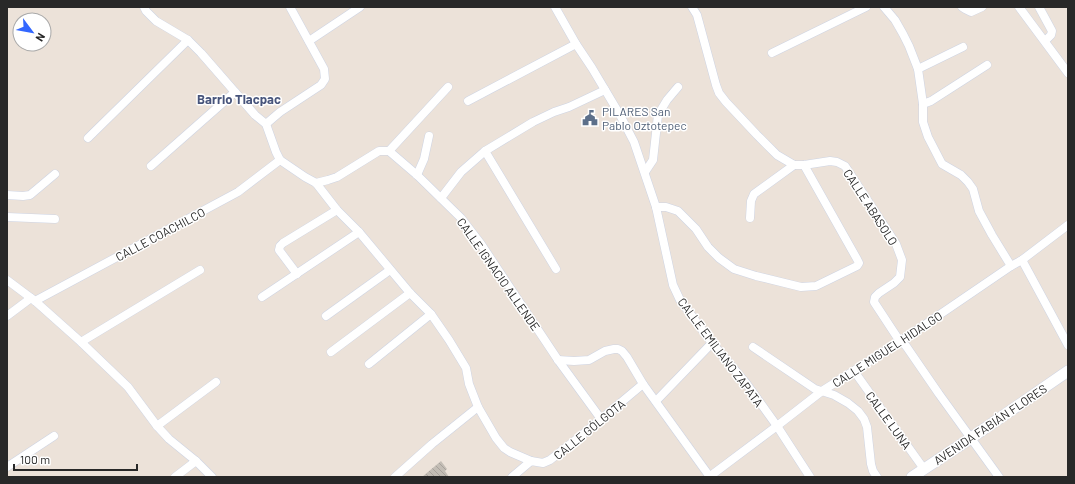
<svg xmlns="http://www.w3.org/2000/svg" width="1075" height="484" font-family="Barlow,sans-serif">
  <style>
    .building { fill: url(#building-back-hatch) }
    .lines { fill: none; stroke-linecap: round; stroke-linejoin: round }
    .minor-casing { stroke: #ced4e3; stroke-width: 9 }
    .secondary-casing { stroke: #ced4e3; stroke-width: 12 }
    .minor { stroke: #fff; stroke-width: 8 }
    .secondary { stroke: #fff; stroke-width: 11 }
    .labels { text-anchor: middle; dominant-baseline: central; stroke-width: 3; stroke-linejoin: round; paint-order: stroke }
    .service-label { font-size: 12px; fill: #4e5e75; stroke: #fff; text-anchor: start }
    .street-label { font-size: 12px; fill: #282828; stroke: #fff }
    .neighbourhood-label { font-size: 13px; font-weight: bold; fill: #47547b; stroke: #fff }
  </style>
  <defs>
    <pattern id="building-back-hatch" width="6" height="6" patternUnits="userSpaceOnUse"><rect width="6" height="6" fill="#c3bdb5"/><path d="M-1 5l2 2M0 0l6 6M5-1l2 2" fill="none" stroke="#a8a29c"/></pattern>
  </defs>
  <rect width="100%" height="100%" fill="#ece2d9"/>
  <polygon class="building" points="441,461 447,469 445,471 449,477 422,477"/>
  <g class="lines">
    <defs>
      <g id="minor">
        <polyline points="144,7 146,11 156,21 188,40 201,53 255,115 266,124 276,152 280,160 305,177 316,183 337,210 359,232 410,293 431,314 449,340 466,368 469,384 478,407 496,438 504,448 510,452 531,461"/>
        <polyline points="555,7 576,44 592,68 620,115 634,142 656,207 673,285 680,300 712,343 746,383 777,426 810,477"/>
        <polyline points="692,7 697,15 716,85 719,93 726,102 757,135 777,155 794,165 804,165 830,161 837,162 845,166 896,244 902,260 900,277 894,283 879,293 875,297 874,302 897,337 906,346 939,394 999,477"/>
        <polyline points="884,7 895,20 903,34 909,46 918,69 923,104 923,122 928,137 942,164 961,175 968,182 973,189 979,211 992,235 1011,266"/>
        <polyline points="962,7 965,9 971,12 982,7"/>
        <polyline points="1019,7 1068,73"/>
        <polyline points="1039,7 1052,31 1051,35 1045,41"/>
        <polyline points="309,41 360,7"/>
        <polyline points="772,53 866,7"/>
        <polyline points="918,69 963,47"/>
        <polyline points="468,101 576,44"/>
        <polyline points="923,104 931,101 987,65"/>
        <polyline points="266,124 280,112 321,85 325,79 324,69 290,7"/>
        <polyline points="88,138 188,40"/>
        <polyline points="389,151 448,87"/>
        <polyline points="485,151 556,269"/>
        <polyline points="151,166 235,92"/>
        <polyline points="645,172 653,160 658,115 667,100 678,87"/>
        <polyline points="417,175 424,159 429,136"/>
        <polyline points="316,183 328,180 337,177 379,151 389,151 417,175 461,218 481,244 558,360 601,419"/>
        <polyline points="7,195 23,196 30,195 55,174"/>
        <polyline points="441,198 461,172 485,151 533,122 554,112 569,107 605,90"/>
        <polyline points="656,207 666,207 678,211 696,229 708,247 719,258 734,269 756,276 801,287 816,286 857,266 859,263 857,259 804,165"/>
        <polyline points="7,217 55,219"/>
        <polyline points="750,218 751,201 754,194 794,165"/>
        <polyline points="1022,260 1068,345"/>
        <polyline points="297,274 279,250 280,246 283,243 337,210"/>
        <polyline points="7,280 35,301 81,342 128,387 157,426 169,439 196,461 212,477"/>
        <polyline points="262,297 359,232"/>
        <polyline points="35,301 238,192 280,160"/>
        <polyline points="7,316 31,298"/>
        <polyline points="326,316 390,270"/>
        <polyline points="81,342 200,270"/>
        <polyline points="753,347 815,389 834,395 848,403 858,411 864,419 867,427 871,464 873,471 877,477"/>
        <polyline points="331,352 410,293"/>
        <polyline points="558,360 574,361 589,360 605,351 614,349 618,349 622,351 627,357 643,384 710,477"/>
        <polyline points="369,364 431,314"/>
        <polyline points="854,371 924,469"/>
        <polyline points="656,401 712,343"/>
        <polyline points="157,426 216,382"/>
        <polyline points="7,467 54,436"/>
        <polyline points="175,477 196,461"/>
        <polyline points="395,477 432,444 478,407"/>
        <polyline points="512,477 531,461 543,463 550,460 582,435 643,384"/>
        <polyline points="709,477 777,426 822,391 901,341 1011,266 1022,260 1068,225"/>
      </g>
      <polyline id="secondary" points="912,477 971,438 1068,371"/>
    </defs>
    <use href="#minor" class="minor-casing"/>
    <use href="#secondary" class="secondary-casing"/>
    <use href="#minor" class="minor"/>
    <use href="#secondary" class="secondary"/>
  </g>
  <defs>
    <symbol id="civic-bare" viewBox="-9 -9 18 18"><path d="M-.6-6.5H3V-4.5H.6V-3L4-1V1h2V6H-6V1h2V-1L-.6-3ZM-1.2 2.5V6h2.4V2.5Z" fill="#5c6f8a" stroke="#fff" stroke-width="2.5" paint-order="stroke"/></symbol>
  </defs>
  <g fill-rule="evenodd">
    <use href="#civic-bare" x="579" y="107" width="22" height="22"/>
  </g>
  <g class="labels">
    <g class="service-label">
      <text x="602" y="111">PILARES San<tspan x="602" dy="14">Pablo Oztotepec</tspan></text>
    </g>
    <g class="street-label">
      <text transform="translate(871 207) rotate(57)">CALLE ABASOLO</text>
      <text transform="translate(160 234) rotate(-28)">CALLE COACHILCO</text>
      <text transform="translate(499 274) rotate(55)">CALLE IGNACIO ALLENDE</text>
      <text transform="translate(887 349) rotate(-33)">CALLE MIGUEL HIDALGO</text>
      <text transform="translate(721 352) rotate(53)">CALLE EMILIANO ZAPATA</text>
      <text transform="translate(889 420) rotate(54)">CALLE LUNA</text>
      <text transform="translate(990 424) rotate(-34)">AVENIDA FABIÁN FLORES</text>
      <text transform="translate(589 429) rotate(-39)">CALLE GÓLGOTA</text>
    </g>
    <g class="neighbourhood-label">
      <text x="239" y="99">Barrio Tlacpac</text>
    </g>
  </g>
  <rect width="1075" height="484" fill="none" stroke="#282828" stroke-width="16"/>
  <g transform="translate(32 32) rotate(122)"><circle r="19" fill="#ffffff" stroke="#a9a9a9"/>
  <path d="M0-3L7 15L0 10L-7 15Z" fill="#3367ff"/>
  <text y="-6" font-size="11" font-weight="bold" text-anchor="middle" fill="#282828">N</text>
  </g>
  <path d="M14 464v6h123v-6" fill="none" stroke="#282828" stroke-width="2"/>
  <text x="20" y="464" font-size="12" fill="#282828" stroke="#ffffff" stroke-width="3" paint-order="stroke">100 m</text>
</svg>
